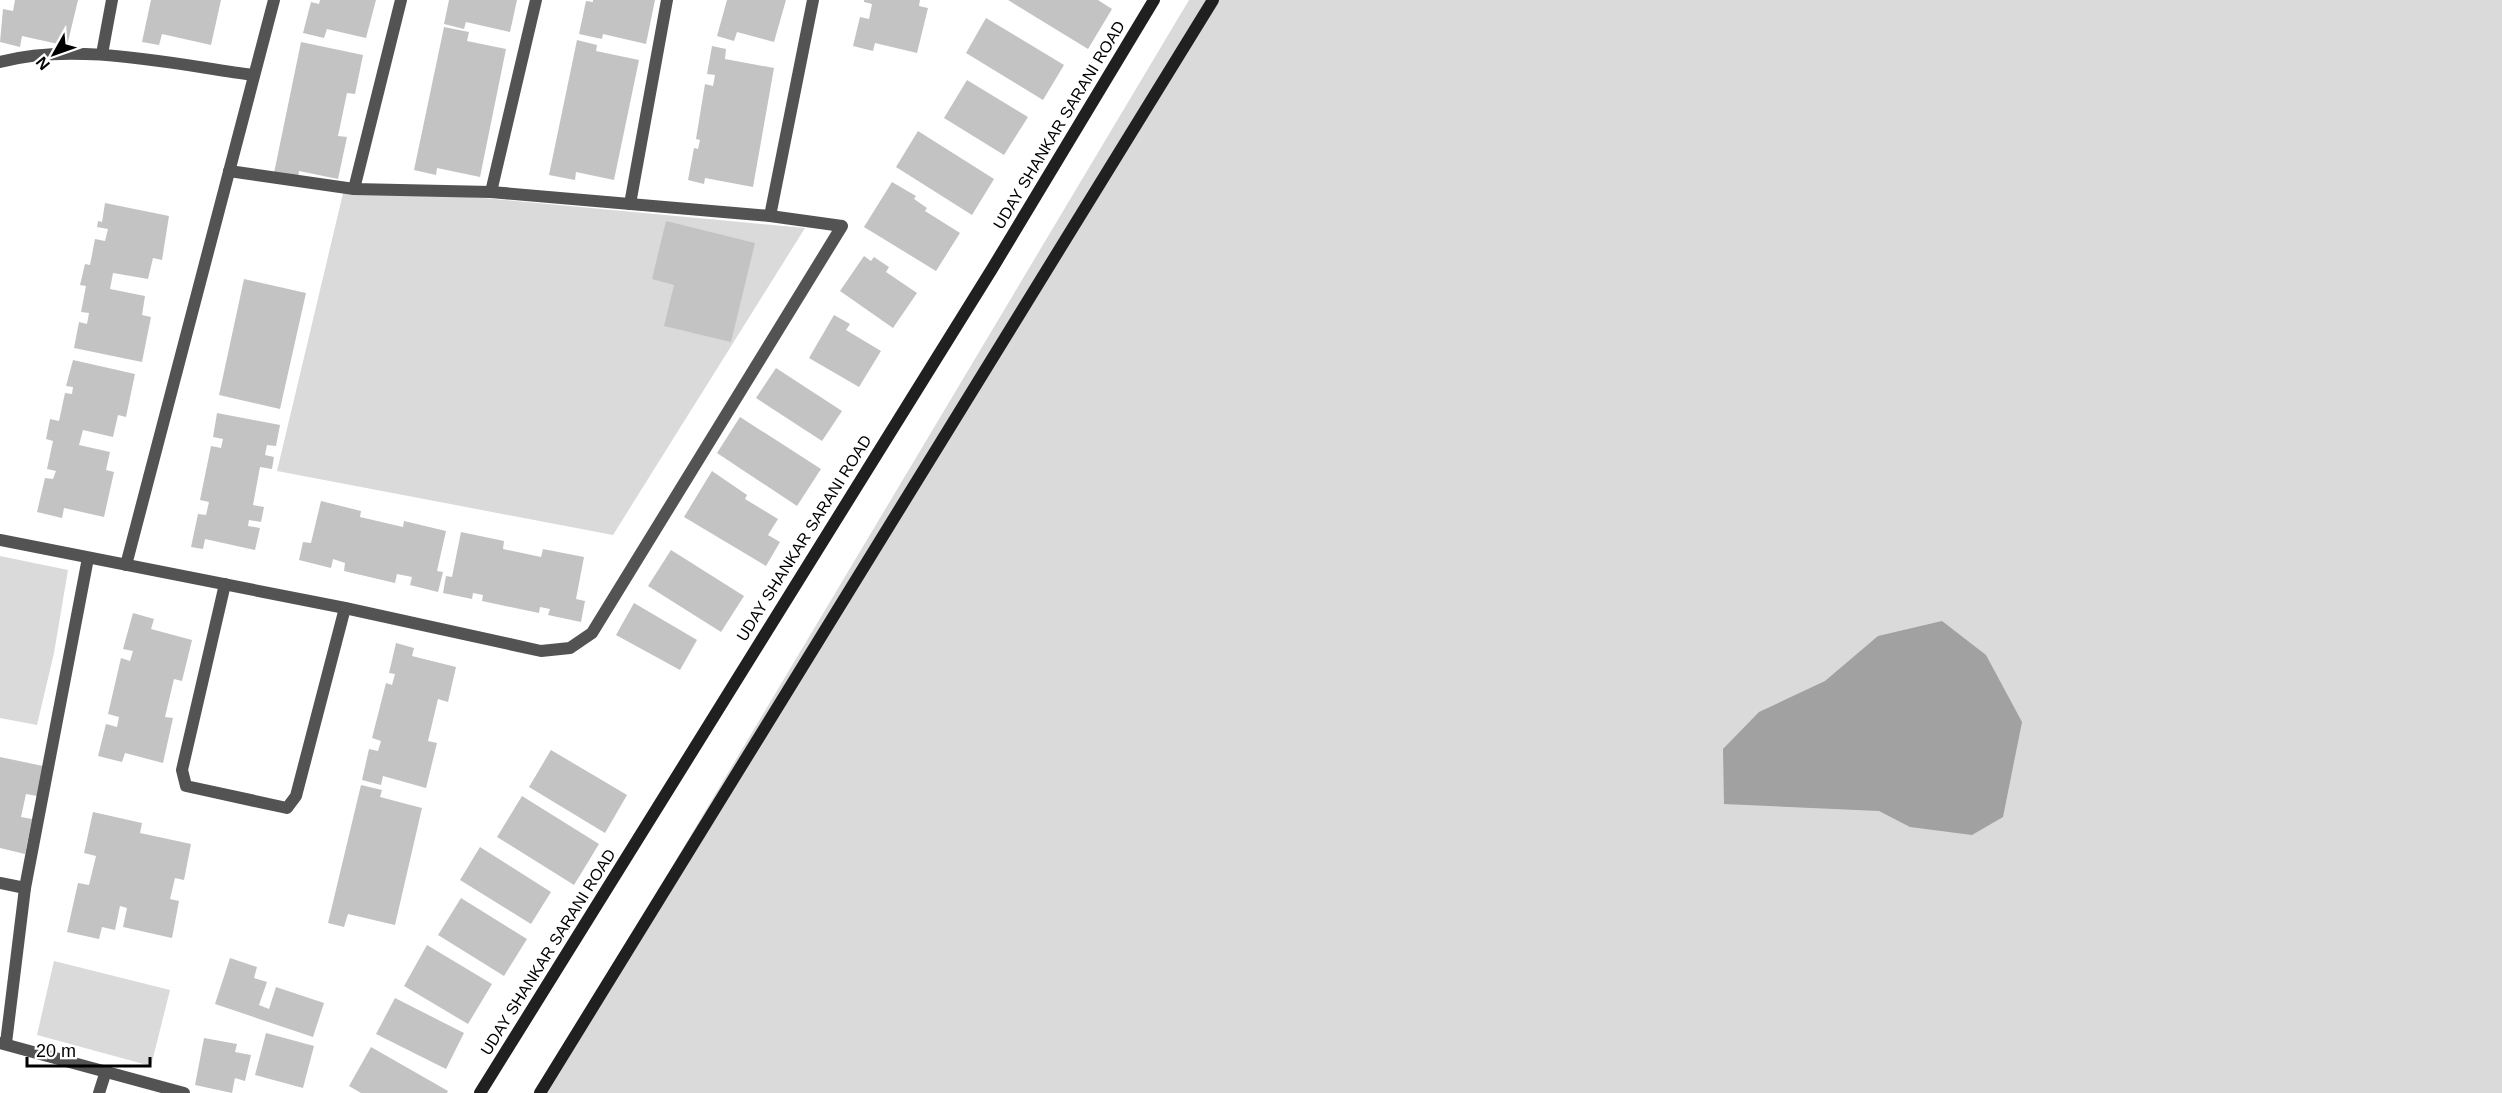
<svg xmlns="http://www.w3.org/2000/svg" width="2502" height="1093" font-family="Helvetica,sans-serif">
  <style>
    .green { fill: #dadada }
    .water { fill: #a1a1a1 }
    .building { fill: #c3c3c3 }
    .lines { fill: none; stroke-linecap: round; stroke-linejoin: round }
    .lane { stroke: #535353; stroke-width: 12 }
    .street { stroke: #535353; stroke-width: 12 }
    .secondary { stroke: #202020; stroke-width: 12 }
    .labels { text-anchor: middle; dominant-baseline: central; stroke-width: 6; stroke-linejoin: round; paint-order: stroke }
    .street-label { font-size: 16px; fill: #000; stroke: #fff }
  </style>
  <rect width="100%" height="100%" fill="#fff"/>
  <g class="green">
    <polygon points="1189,0 2502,0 2502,1093 537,1093"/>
    <polygon points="345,185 805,228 613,535 277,471"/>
    <polygon points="0,556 68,570 54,653 37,725 0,718"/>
    <polygon points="54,961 170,990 151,1066 37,1035"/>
  </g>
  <polygon class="water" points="1942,621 1986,655 2022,722 2003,817 1972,835 1910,827 1879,811 1724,804 1723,749 1759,712 1825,681 1878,636"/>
  <g class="building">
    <polygon points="15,0 78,0 67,46 22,36 20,47 0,42 3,9 13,11"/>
    <polygon points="151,0 221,0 211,45 162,34 159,45 142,42"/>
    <polygon points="320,0 376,0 366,38 327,29 324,38 303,33 311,2 319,4"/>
    <polygon points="449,0 517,0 510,32 466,22 464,29 444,24"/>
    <polygon points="593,0 655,0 646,44 603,34 602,39 579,34 586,1 593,2"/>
    <polygon points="727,0 786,0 774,42 737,32 734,41 717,36"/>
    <polygon points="864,0 920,0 919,6 928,8 917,53 875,43 873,51 853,46 860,17 869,19 872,4 864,2"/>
    <polygon points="1008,0 1098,0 1112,9 1088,49"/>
    <polygon points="986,18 1064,65 1043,100 966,53"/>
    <polygon points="444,27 469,32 467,41 506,49 480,177 437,168 436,175 414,170"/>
    <polygon points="577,40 597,45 596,51 639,60 614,180 576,172 575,180 549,175"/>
    <polygon points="301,42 363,55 355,94 347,93 338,136 347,137 338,179 299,171 298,179 274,173"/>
    <polygon points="712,46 726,49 725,59 774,68 753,187 705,178 704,184 688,180 694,148 698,149 700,140 696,139 705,84 713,86 715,75 707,74"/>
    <polygon points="967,80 1028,117 1004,155 944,118"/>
    <polygon points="918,131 994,179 972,215 896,167"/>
    <polygon points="892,182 916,196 914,199 927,208 925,211 960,233 936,271 864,227"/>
    <polygon points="105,203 169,216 162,260 153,258 148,279 113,273 110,289 145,296 142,315 151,317 142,362 74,348 79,322 87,324 89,313 81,312 86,286 80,285 85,264 90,265 95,239 105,241 108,229 97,227 98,221 102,222"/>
    <polygon points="666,221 755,243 731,342 664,326 674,285 652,279"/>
    <polygon points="864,256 871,261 874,257 889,267 886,272 917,293 893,328 840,291"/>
    <polygon points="244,279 306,293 280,409 219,395"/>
    <polygon points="834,315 850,324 846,330 881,351 859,387 809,358"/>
    <polygon points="73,360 135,374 126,417 118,415 113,437 83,430 79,445 110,452 106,470 114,472 104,517 64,508 62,518 37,512 45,478 53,479 56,471 47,469 53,441 46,439 50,419 59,421 65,393 72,394 73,387 66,386"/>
    <polygon points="776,368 842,411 822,441 756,398"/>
    <polygon points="217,413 280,425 276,446 267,445 265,455 274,457 272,469 260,467 253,505 264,507 261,522 249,520 248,526 260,528 255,550 205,539 203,549 191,547 198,514 206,515 209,502 200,500 211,446 221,448 223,439 213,437"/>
    <polygon points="740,417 821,469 797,506 717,453"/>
    <polygon points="712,471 747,495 745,499 778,519 768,535 780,542 766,566 684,517"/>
    <polygon points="321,501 361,511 360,517 403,527 404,521 446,531 437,571 443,572 438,592 410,585 412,577 397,574 395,583 344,571 345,563 333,559 331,568 299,560 303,542 311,543"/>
    <polygon points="461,532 504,541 503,549 541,557 543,549 584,557 576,599 585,601 581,622 548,615 550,609 540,607 539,613 482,601 483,595 473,593 472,599 443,593 446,576 452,577"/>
    <polygon points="671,550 744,596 721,632 648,586"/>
    <polygon points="634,603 697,640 680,670 616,635"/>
    <polygon points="133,613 154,619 151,629 192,640 182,681 174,679 165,717 173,718 163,763 125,753 122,762 98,756 106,724 117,727 119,717 108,714 121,658 130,661 133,651 123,649"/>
    <polygon points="396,643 414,648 412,656 456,667 448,702 438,699 428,741 437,743 426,788 383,776 381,785 362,780 369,749 378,751 381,741 372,738 386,683 392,685 395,674 389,673"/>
    <polygon points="551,750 627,795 605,833 529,787"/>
    <polygon points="0,757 43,766 37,796 26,794 21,817 32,819 25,854 0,848"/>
    <polygon points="361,785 382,790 380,797 422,808 395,925 348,914 344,927 328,923"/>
    <polygon points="522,796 599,844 574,885 497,837"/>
    <polygon points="93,812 142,823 140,833 191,844 184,880 175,878 170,899 179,901 172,938 123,927 127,908 120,906 115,930 102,927 99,939 67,932 78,883 89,885 96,856 84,853"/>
    <polygon points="480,847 551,892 531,924 460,880"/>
    <polygon points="461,898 527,939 504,976 438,935"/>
    <polygon points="427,945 492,984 468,1024 404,986"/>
    <polygon points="230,958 257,967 254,978 267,982 259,1005 269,1009 276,987 324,1003 313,1037 215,1004"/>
    <polygon points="395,998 464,1033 446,1069 376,1034"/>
    <polygon points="266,1033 314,1046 303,1088 255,1075"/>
    <polygon points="204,1038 237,1044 235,1052 251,1055 245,1081 235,1078 232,1093 195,1085"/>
    <polygon points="371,1047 448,1091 447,1093 361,1093 349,1086"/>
  </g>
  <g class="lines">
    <polyline class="lane" points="99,1093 106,1071"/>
    <g class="street">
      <polyline points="102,54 112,0"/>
      <path d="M 0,62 C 76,41 177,65 254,75"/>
      <polyline points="354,189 401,0"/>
      <polyline points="491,192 536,0"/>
      <polyline points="630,204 667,0"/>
      <polyline points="770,216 813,0"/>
      <polyline points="0,540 345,608 541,651 570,648 592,633 842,226 770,216 491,192 354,189 229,171"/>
      <polyline points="126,565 274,0"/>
      <polyline points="225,584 182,770 186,786 287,808 296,796 345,608"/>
      <polyline points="0,883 25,888"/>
      <polyline points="0,1043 184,1093"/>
      <polyline points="6,1043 25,888 88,558"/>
    </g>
    <g class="secondary">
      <polyline points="480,1093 992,269 1154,0"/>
      <polyline points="540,1093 1213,0"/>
    </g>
  </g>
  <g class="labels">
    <g class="street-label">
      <text transform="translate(1059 125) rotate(-59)">UDAY SHANKAR SARANI ROAD</text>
      <text transform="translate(804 538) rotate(-58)">UDAY SHANKAR SARANI ROAD</text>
      <text transform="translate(548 952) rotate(-58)">UDAY SHANKAR SARANI ROAD</text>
    </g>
  </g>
  <g transform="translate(54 54) rotate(230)" stroke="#ffffff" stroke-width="4.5" paint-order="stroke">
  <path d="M0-4.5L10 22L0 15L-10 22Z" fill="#000000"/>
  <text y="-9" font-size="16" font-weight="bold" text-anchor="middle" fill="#000000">N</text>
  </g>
  <path d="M27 1057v9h123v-9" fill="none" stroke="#000000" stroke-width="3"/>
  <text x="36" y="1057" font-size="18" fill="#000000" stroke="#ffffff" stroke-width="4.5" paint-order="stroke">20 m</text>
</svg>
